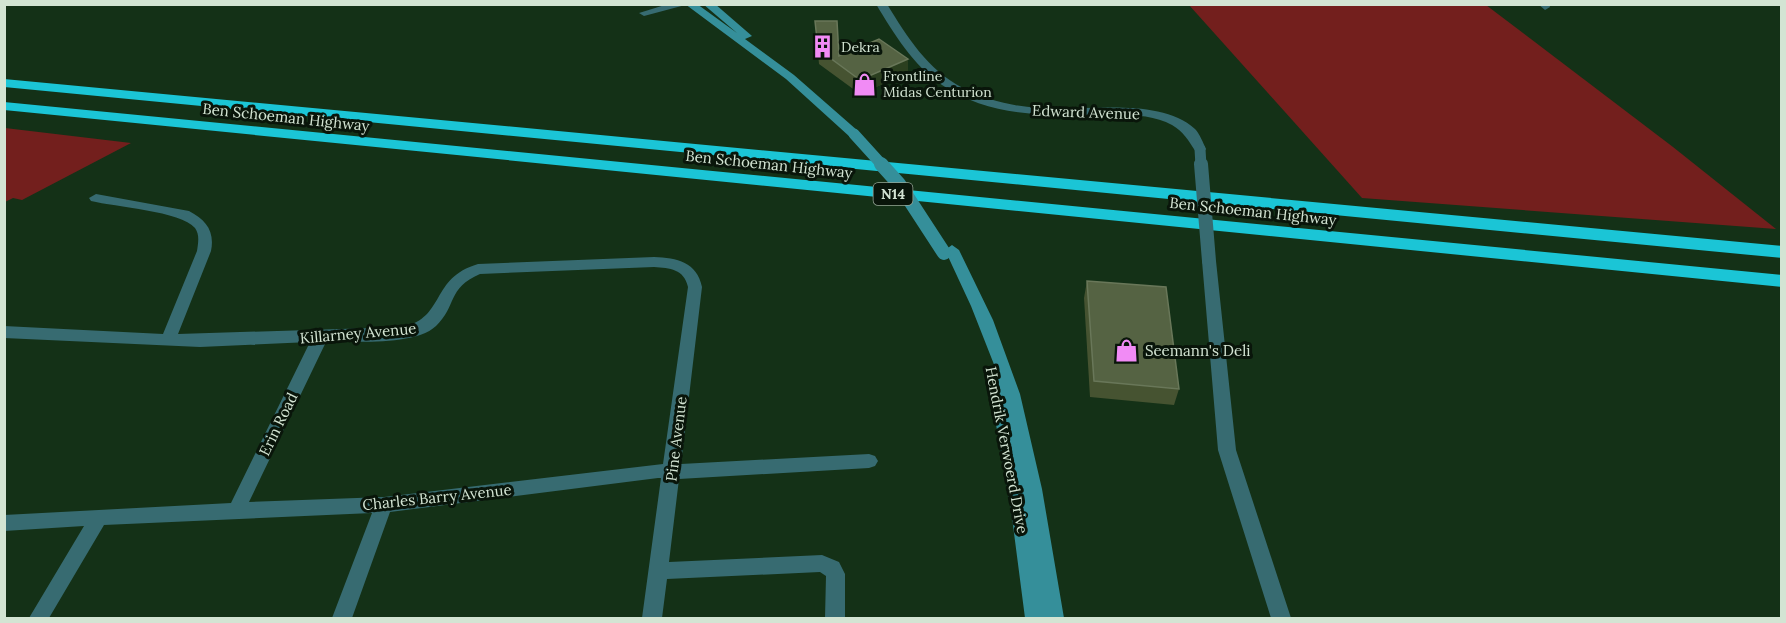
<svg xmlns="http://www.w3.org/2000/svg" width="1786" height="623" font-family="Lora,serif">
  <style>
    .green { fill: #731f1d }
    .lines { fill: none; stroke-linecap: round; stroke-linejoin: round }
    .street { fill: #376b71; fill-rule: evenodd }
    .secondary { fill: #358f9a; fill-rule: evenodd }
    .highway { fill: #1bc5d6; fill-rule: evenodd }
    .street-bridge-far1 { stroke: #376b71; stroke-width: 11 }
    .street-bridge { stroke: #376b71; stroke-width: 14 }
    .secondary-bridge-far1 { stroke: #358f9a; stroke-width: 11 }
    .secondary-bridge { stroke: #358f9a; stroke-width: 14 }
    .wall { fill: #465331 }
    .shaded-wall { fill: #2b3f1f }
    .building { fill: #556343; stroke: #697759; stroke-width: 1.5 }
    .labels { text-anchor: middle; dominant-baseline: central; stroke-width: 6; stroke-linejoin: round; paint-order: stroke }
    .far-poi-label { font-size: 14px; fill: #d3e4d3; stroke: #09150a; text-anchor: start }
    .shield { fill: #09150a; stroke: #96a697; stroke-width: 1.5 }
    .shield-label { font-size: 14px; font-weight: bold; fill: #d3e4d3 }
    .street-label { font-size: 15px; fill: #d3e4d3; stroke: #09150a }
    .poi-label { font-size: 15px; fill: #d3e4d3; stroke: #09150a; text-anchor: start }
  </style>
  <rect width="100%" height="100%" fill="#143117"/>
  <g class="green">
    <polygon points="1189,5 1486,5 1673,147 1776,229 1362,198"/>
    <polygon points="5,128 131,143 22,200 13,198 5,202"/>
  </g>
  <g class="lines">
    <g class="street">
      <polygon points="668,4 689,4 644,16 639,13"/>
      <path d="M 876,4 L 887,4 C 907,37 928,70 963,88 C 986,100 1012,106 1038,108 C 1083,112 1159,96 1195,129 C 1200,134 1203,143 1206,149 L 1204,152 L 1196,152 C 1188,140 1184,132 1172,125 C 1149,112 1116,115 1091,115 C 1040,116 986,115 942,85 C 913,65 894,34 876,4 Z"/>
      <polygon points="1538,4 1549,4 1550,7 1545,10"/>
      <path d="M 96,194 L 189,211 C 206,220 215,231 211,251 L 178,334 L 403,327 C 446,317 430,278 478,264 L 654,257 C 677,258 697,262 702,287 L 681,464 L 869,454 L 875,456 L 878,461 L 875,466 L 869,468 L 679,479 L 669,562 L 822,555 L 839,562 L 845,574 L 845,618 L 825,618 L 826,576 L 820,572 L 667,579 L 662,618 L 642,618 L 661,478 L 658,478 L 390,512 L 352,618 L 332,618 L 372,513 L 104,525 L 49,618 L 29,618 L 84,526 L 4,531 L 4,515 L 231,503 L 310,342 L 200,347 L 4,338 L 4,326 L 163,334 L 197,251 C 198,243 200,235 195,228 C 181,211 115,207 91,201 L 89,198 ZM 654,267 C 670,268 684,269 688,287 L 663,464 L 384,497 L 249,502 L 326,342 C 354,341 415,346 436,326 C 457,306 447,288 480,274 Z"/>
      <polygon points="1209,256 1216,261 1236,450 1291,618 1271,618 1218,450 1202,261"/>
    </g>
    <g class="secondary">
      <polygon points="685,4 697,4 737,33 703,4 715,4 752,36 745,39 794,75 858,131 860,134 858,137 850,137 786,79"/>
      <polygon points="952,245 959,250 993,320 1020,394 1042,489 1064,618 1025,618 1011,510 987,373 989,369 995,367 971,306 945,250"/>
    </g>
    <g class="highway">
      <polygon points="4,79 1782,246 1782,258 4,87"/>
      <polygon points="4,102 1782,275 1782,287 4,110"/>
    </g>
    <polyline class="street-bridge-far1" points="1200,149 1201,166"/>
    <polyline class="street-bridge" points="1201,164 1209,261"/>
    <polyline class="secondary-bridge-far1" points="854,134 883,166"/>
    <polyline class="secondary-bridge" points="881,164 899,184 944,253"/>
  </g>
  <g class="wall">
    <polygon points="815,21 839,56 908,73 860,94 819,64"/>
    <polygon points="1087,281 1179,389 1174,405 1090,397 1084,298"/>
  </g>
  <polygon class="shaded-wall" points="908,59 908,73 860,94 860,80"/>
  <g class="building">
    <polygon points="815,21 837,21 839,56 879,39 908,59 860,80 818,49"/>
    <polygon points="1087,281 1166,287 1179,389 1094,381"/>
  </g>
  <defs>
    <symbol id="building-bare" viewBox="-9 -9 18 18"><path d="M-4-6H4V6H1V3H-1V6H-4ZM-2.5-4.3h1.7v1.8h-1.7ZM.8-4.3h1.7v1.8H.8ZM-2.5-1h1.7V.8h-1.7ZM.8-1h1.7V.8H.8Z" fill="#f18bf5" stroke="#09150a" stroke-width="2.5" paint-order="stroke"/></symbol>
    <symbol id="shop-bare" viewBox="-9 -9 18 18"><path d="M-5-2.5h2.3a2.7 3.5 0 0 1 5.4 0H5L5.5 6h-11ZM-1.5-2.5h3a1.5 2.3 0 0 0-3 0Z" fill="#f18bf5" stroke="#09150a" stroke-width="2.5" paint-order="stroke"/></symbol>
  </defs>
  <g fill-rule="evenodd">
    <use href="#building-bare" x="806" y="30" width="33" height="33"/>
    <use href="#shop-bare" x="848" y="68" width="33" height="33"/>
    <use href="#shop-bare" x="1110" y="334" width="33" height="33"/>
  </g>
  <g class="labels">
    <g class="far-poi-label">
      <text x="841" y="47">Dekra</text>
      <text x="883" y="76">Frontline<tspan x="883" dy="16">Midas Centurion</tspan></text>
    </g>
    <rect class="shield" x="873.5" y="183" width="39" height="22" rx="4.5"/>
    <g class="shield-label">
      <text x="893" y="194">N14</text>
    </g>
    <g class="street-label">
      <text transform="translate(1086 112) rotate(2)">Edward Avenue</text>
      <text transform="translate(286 117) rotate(6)">Ben Schoeman Highway</text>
      <text transform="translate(769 164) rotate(6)">Ben Schoeman Highway</text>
      <text transform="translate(1253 211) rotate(6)">Ben Schoeman Highway</text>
      <text transform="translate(358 333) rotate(-5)">Killarney Avenue</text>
      <text transform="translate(278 424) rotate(-64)">Erin Road</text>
      <text transform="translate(676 439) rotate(-83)">Pine Avenue</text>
      <text transform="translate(1007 450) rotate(79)">Hendrik Verwoerd Drive</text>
      <text transform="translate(437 497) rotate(-6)">Charles Barry Avenue</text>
    </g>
    <g class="poi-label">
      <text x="1145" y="350">Seemann's Deli</text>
    </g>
  </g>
  <rect width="1786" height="623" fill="none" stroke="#d3e4d3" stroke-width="12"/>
</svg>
